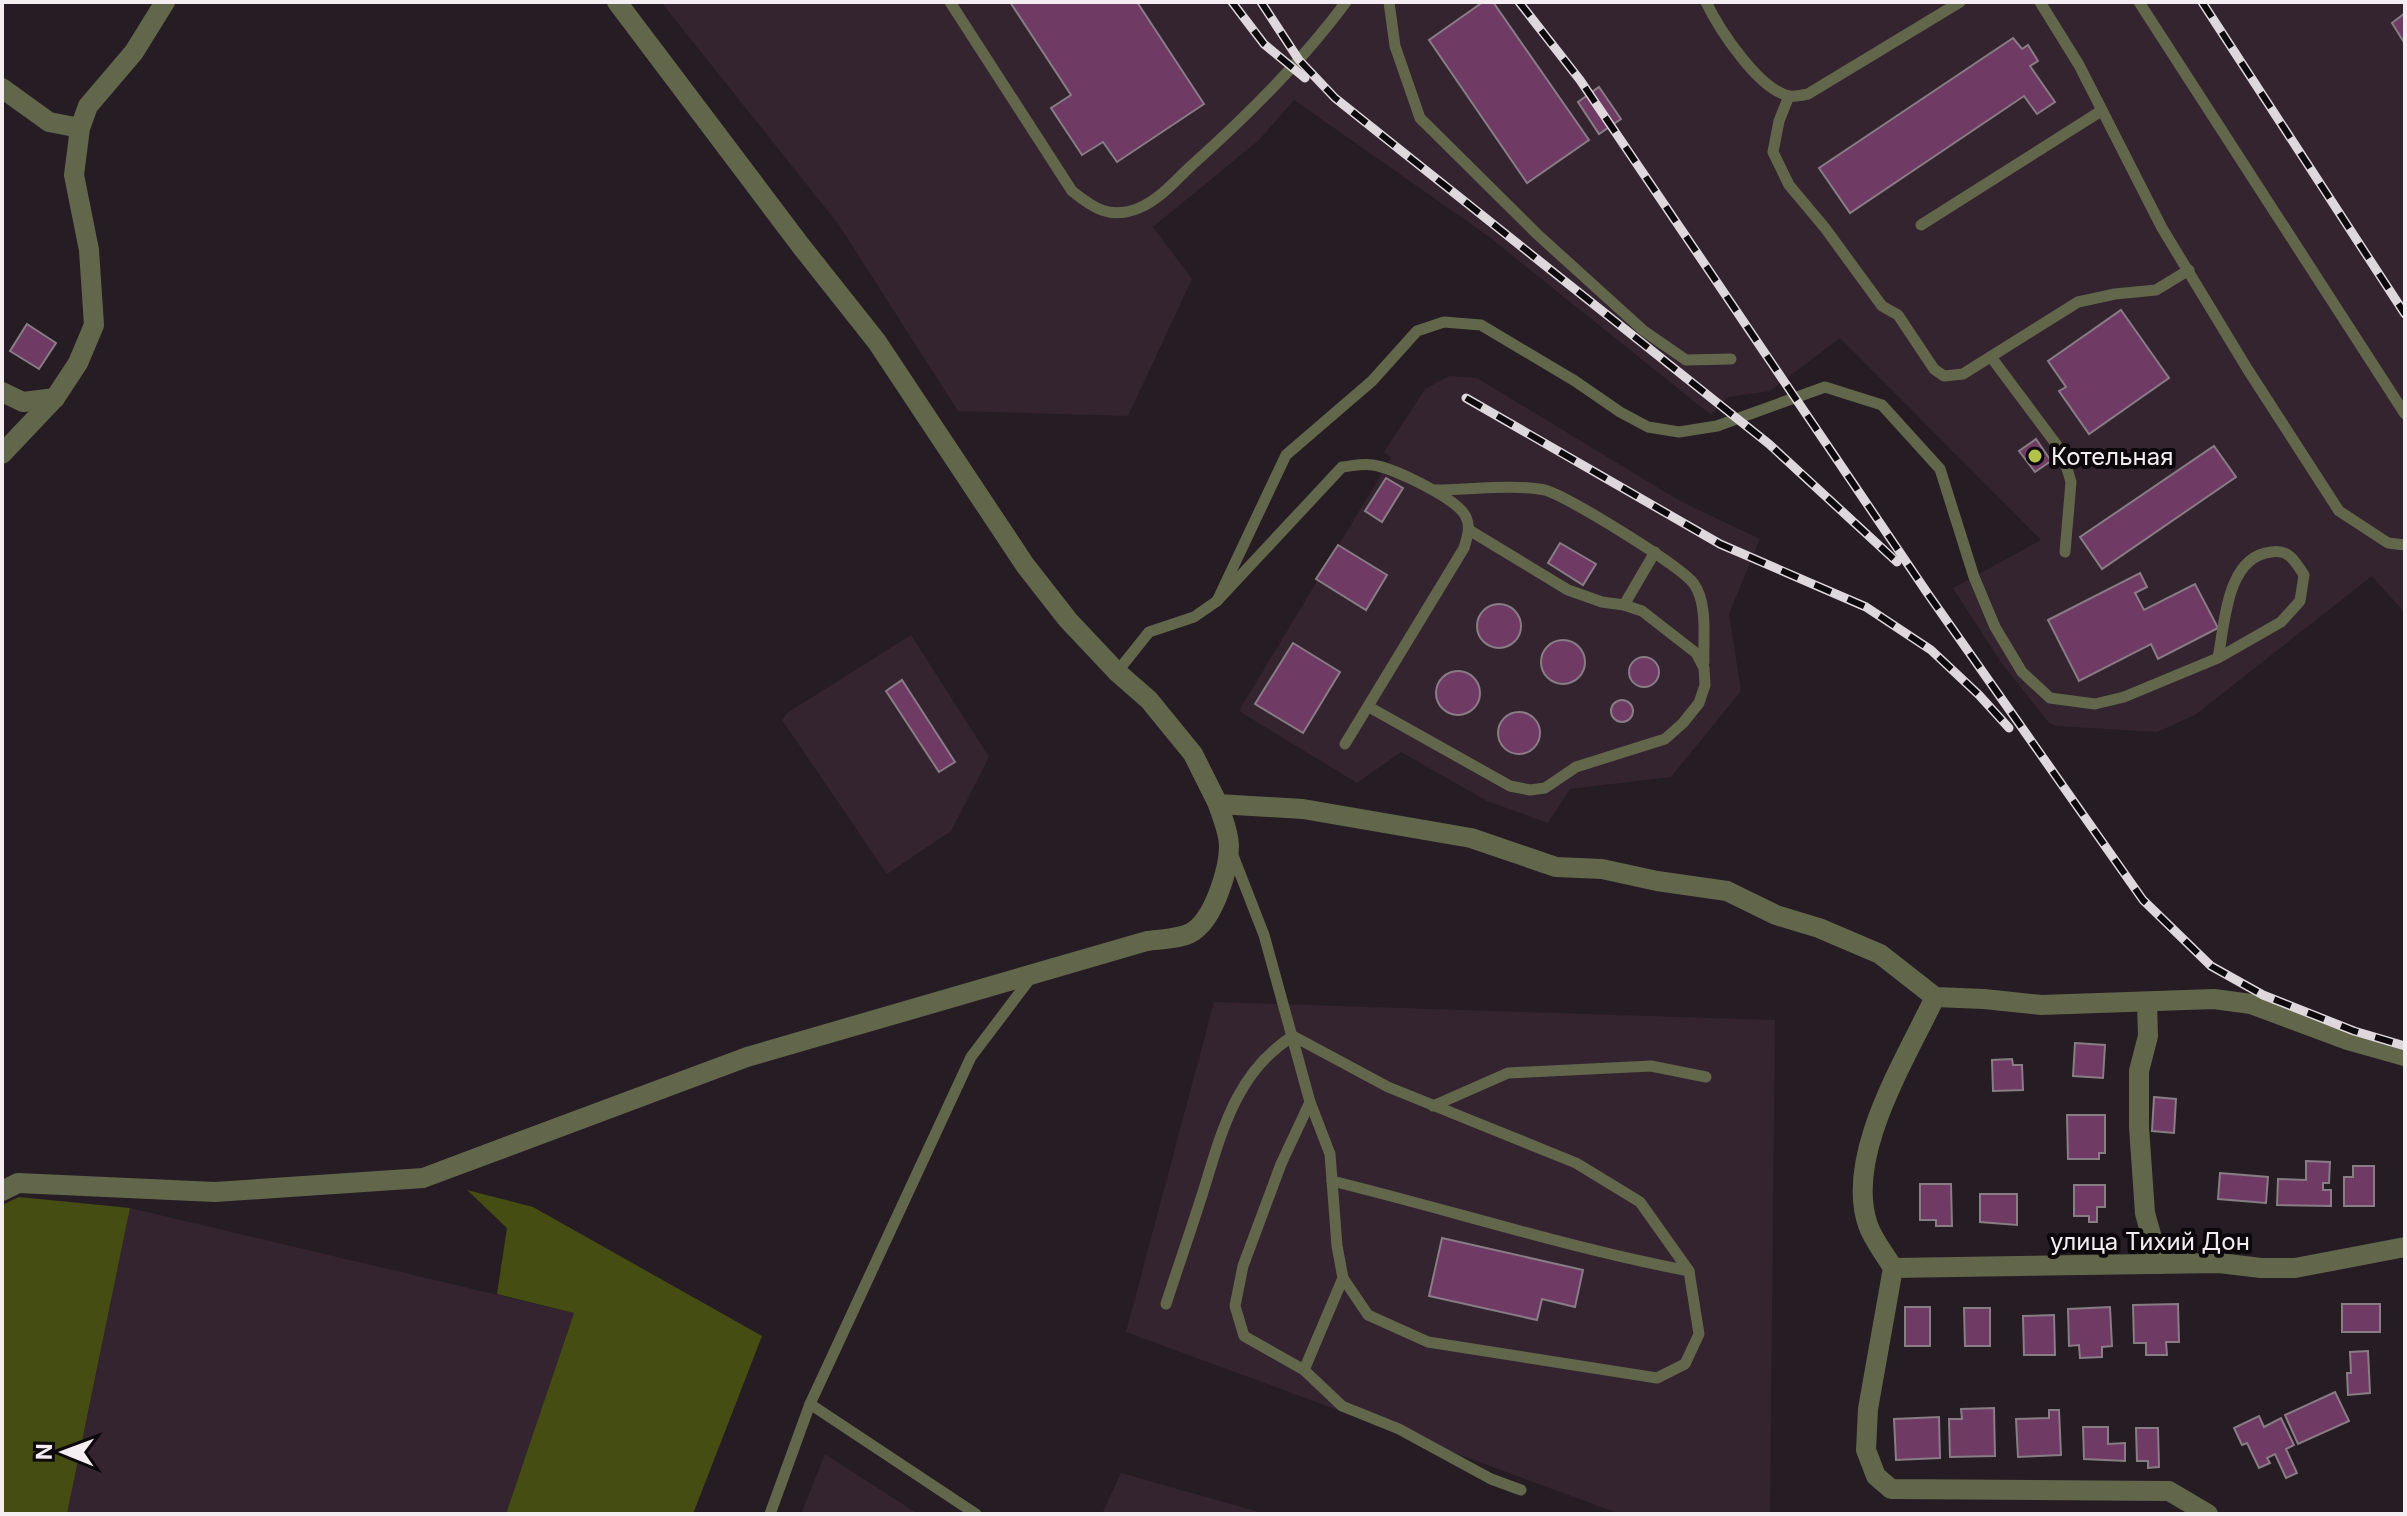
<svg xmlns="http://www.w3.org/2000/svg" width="2407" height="1516" font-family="Inter,sans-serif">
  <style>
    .built { fill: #332430 }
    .green { fill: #454d13 }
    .building { fill: #6f3a64; stroke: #887c85; stroke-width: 2 }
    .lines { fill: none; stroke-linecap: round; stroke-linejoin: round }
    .service { stroke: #62674b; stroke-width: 11 }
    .minor { stroke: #62674b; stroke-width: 20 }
    .rail-casing { stroke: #ded7dc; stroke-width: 9 }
    .rail { stroke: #0c080b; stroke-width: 6; stroke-dasharray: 18; stroke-linecap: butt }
    .poi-dot { fill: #b2c24b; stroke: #0c080b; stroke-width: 3 }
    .labels { text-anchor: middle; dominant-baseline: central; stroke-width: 8; stroke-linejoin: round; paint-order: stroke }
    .poi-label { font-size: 24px; fill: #f4edf2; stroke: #0c080b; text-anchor: start }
    .street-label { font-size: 24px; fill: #f4edf2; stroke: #0c080b }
  </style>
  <rect width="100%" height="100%" fill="#261c24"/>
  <g class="built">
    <polygon points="661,2 2405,2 2405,613 2372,576 2195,715 2157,732 2056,726 2049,723 2000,661 1953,588 2041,540 1840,338 1770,391 1728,397 1711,415 1488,236 1294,100 1259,140 1153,227 1192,279 1128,416 958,411 839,225"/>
    <polygon points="1449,376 1477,378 1680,501 1760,539 1729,614 1741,691 1671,777 1570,789 1548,823 1487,801 1401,752 1357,783 1239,711 1391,458 1384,452 1425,389"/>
    <polygon points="911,635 989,757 951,831 887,874 782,720 787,713"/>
    <polygon points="1214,1002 1775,1020 1770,1514 1620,1514 1126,1332"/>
    <polygon points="130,1208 574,1313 506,1514 67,1514"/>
    <polygon points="825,1454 918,1514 801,1514"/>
    <polygon points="1121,1473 1266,1514 1102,1514"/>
  </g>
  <g class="green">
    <polygon points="467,1190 533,1207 762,1336 693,1514 506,1514 574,1313 497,1294 507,1228"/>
    <polygon points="19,1197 130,1208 67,1514 2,1514 2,1205"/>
  </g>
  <g class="building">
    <polygon points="1010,2 1137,2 1204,104 1117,162 1103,142 1082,155 1051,108 1071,95"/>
    <polygon points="1483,2 1493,2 1589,140 1527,183 1429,40"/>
    <polygon points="2405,13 2405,44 2392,23"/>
    <polygon points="2013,38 2022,49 2028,45 2038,61 2030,66 2055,102 2037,114 2024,96 1850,213 1819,168"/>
    <polygon points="1599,87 1621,119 1599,134 1578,102"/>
    <polygon points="2121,310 2169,378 2089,434 2059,391 2066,387 2048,361"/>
    <polygon points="27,324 56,343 39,369 10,351"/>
    <polygon points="2036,439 2051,461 2035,472 2019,451"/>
    <polygon points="2214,446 2236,477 2102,569 2080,537"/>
    <polygon points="1386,478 1403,488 1382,522 1365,511"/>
    <polygon points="1560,543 1596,564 1583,585 1548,563"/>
    <polygon points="1338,545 1387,575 1366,610 1316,579"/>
    <polygon points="2140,573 2147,587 2135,593 2144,610 2195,584 2218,628 2158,659 2151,644 2079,681 2048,620"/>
    <circle cx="1499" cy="626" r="22"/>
    <circle cx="1563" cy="662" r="22"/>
    <polygon points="1293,643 1340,672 1303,733 1255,704"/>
    <circle cx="1644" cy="672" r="15"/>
    <circle cx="1458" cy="693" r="22"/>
    <polygon points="902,680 955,762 939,772 886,691"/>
    <circle cx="1622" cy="711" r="11"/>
    <circle cx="1519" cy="733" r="21"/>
    <polygon points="2075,1043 2105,1045 2103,1078 2073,1076"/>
    <polygon points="2012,1059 2013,1065 2022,1065 2023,1090 1993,1091 1992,1060"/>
    <polygon points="2154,1097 2176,1099 2174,1133 2152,1131"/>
    <polygon points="2067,1115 2105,1115 2105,1153 2099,1153 2099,1159 2068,1159"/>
    <polygon points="2306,1161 2330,1162 2329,1183 2323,1183 2323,1190 2331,1190 2331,1206 2277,1205 2278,1179 2306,1180"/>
    <polygon points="2353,1166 2374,1166 2374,1206 2344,1206 2344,1177 2353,1177"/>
    <polygon points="2220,1173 2268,1177 2266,1203 2218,1199"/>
    <polygon points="1920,1184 1951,1184 1952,1226 1936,1226 1936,1220 1920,1220"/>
    <polygon points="2074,1185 2105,1185 2105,1207 2097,1207 2097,1222 2089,1222 2089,1216 2074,1216"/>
    <polygon points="1980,1194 2017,1194 2017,1225 1980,1222"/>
    <polygon points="1442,1238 1583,1270 1575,1307 1542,1299 1537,1320 1429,1296"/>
    <polygon points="2178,1304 2179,1342 2166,1342 2167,1355 2146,1355 2146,1343 2134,1343 2133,1305"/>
    <rect x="2342" y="1304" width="38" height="28"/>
    <rect x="1905" y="1307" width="25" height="39"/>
    <polygon points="2110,1307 2112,1346 2102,1347 2102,1357 2080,1358 2079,1345 2069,1346 2068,1309"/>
    <polygon points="1964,1308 1990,1308 1990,1346 1965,1346"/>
    <polygon points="2054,1315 2055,1355 2024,1355 2023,1316"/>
    <polygon points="2368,1351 2370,1393 2348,1395 2347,1373 2351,1373 2350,1352"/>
    <polygon points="2335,1392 2349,1421 2298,1444 2285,1415"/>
    <polygon points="1994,1408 1995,1456 1950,1457 1949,1419 1962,1419 1961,1409"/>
    <polygon points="2049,1410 2059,1410 2061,1455 2018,1457 2016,1419 2049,1418"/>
    <polygon points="2259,1416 2264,1427 2281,1418 2294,1445 2286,1449 2297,1473 2286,1478 2275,1454 2267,1458 2270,1463 2259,1468 2247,1443 2242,1445 2234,1428"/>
    <polygon points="1939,1417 1940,1458 1896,1460 1894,1419"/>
    <polygon points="2083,1427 2108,1427 2108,1444 2125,1443 2125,1461 2084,1459"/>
    <polygon points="2136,1428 2158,1428 2159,1467 2148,1468 2148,1461 2137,1461"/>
  </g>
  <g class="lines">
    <g class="service">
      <path d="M 950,2 L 1072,191 C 1093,208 1110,220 1139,208 C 1159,200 1175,181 1191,166 C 1247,116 1301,63 1346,2"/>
      <polyline points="1389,2 1395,46 1420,118 1537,234 1644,331 1686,360 1731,359"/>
      <path d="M 1706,2 C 1719,29 1758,89 1789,96 C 1794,97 1803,95 1808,94 L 1960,2"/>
      <polyline points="2040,2 2079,65 2162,228 2248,370 2339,511 2388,543 2405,545"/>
      <polyline points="2139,2 2405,414"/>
      <polyline points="1789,96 1779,121 1773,152 1789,185 1825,228 1882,306 1898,315 1934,369 1944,376 1963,374 2078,302 2115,294 2156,290 2189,270"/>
      <polyline points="1921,225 2101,111"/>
      <polyline points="1991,357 2062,452 2071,482 2065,552"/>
      <path d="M 1435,490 C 1467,490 1516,484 1545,490 C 1567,496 1681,566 1694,584 C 1708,604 1703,639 1704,662"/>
      <path d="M 1217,601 L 1286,455 L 1372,381 L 1417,331 L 1444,322 L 1481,325 L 1575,381 L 1620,412 L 1648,427 L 1679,432 L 1717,426 L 1825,387 L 1882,405 L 1940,469 L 1974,577 L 1995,627 L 2022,672 L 2050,698 L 2095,704 L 2124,697 L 2218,658 L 2281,622 L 2300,601 L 2304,575 C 2295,561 2289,549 2271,552 C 2226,557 2225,624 2218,658"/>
      <polyline points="1624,605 1655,552"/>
      <path d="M 1117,672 L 1149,632 L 1194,617 L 1217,601 L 1342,467 C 1352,466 1363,463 1373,465 C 1394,468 1458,499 1466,517 C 1471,528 1467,537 1464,548 L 1345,744"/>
      <polyline points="1369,707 1510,786 1530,790 1545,788 1576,767 1665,739 1683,723 1699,703 1705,685 1704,668 1696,653 1642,611 1624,605 1602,602 1568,590 1469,530"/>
      <polyline points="1310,1102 1281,1164 1243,1266 1235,1306 1244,1336 1304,1370 1342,1406 1399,1429 1491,1479 1521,1490"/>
      <polyline points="1433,1106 1508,1073 1651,1066 1706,1077"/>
      <path d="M 1332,1181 C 1451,1210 1568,1248 1689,1271"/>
      <path d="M 1166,1304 C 1178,1267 1191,1230 1203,1192 C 1222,1131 1236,1072 1293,1036 L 1388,1087 L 1576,1163 L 1640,1202 L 1689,1271 L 1699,1334 L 1685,1364 L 1657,1378 L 1428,1342 L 1368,1315 L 1343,1278 L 1337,1246 L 1330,1154 L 1310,1102 L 1264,935 L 1232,853"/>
      <polyline points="1304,1370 1343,1278"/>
      <polyline points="810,1404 976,1514"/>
      <polyline points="770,1514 810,1404 971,1057 1033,975"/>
    </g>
    <g class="minor">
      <polyline points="617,2 801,246 877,342 1025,565 1068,620 1117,672 1149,700 1193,754 1218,804 1303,809 1471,838 1556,867 1602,869 1657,881 1727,891 1776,915 1819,928 1880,954 1935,997 1984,999 2041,1005 2214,999 2251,1004 2348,1040 2405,1056"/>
      <polyline points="2,88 49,122 80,128"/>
      <polyline points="2,392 23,402 55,398"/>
      <polyline points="2,454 55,398 78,363 94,325 89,250 74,175 80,128 88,106 134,52 165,2"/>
      <path d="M 1935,997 C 1906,1059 1844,1156 1868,1225 C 1873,1240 1885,1254 1893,1268 L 1868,1409 L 1866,1450 L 1876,1476 L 1891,1489 L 2169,1491 L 2208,1514"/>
      <polyline points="2147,1003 2148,1036 2139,1071 2139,1127 2145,1213 2159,1264"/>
      <path d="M 2,1191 L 18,1183 L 215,1192 L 423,1178 L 747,1057 L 1147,941 C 1161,939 1185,939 1195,930 C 1214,916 1229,870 1229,846 C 1229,832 1222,817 1218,804"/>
      <polyline points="1893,1268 2219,1263 2261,1268 2295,1268 2405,1247"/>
    </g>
    <defs>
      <g id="rail">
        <polyline points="1232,2 1264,44 1305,78"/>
        <polyline points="1261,2 1299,60 1335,98 1769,444 1897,562"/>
        <polyline points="1519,2 1580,80 1928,594 2143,900 2211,966 2263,995 2354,1031 2405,1046"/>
        <polyline points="2202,2 2405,314"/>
        <polyline points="1466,398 1720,544 1866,607 1931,650 1979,695 2009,728"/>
      </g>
    </defs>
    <use href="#rail" class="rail-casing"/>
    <use href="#rail" class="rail"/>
  </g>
  <circle class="poi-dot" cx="2035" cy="456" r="8"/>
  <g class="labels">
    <g class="poi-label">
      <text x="2051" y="456">Котельная</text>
    </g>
    <g class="street-label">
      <text x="2150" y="1241">улица Тихий Дон</text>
    </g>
  </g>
  <rect width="2407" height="1516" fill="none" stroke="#f4edf2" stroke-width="8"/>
  <g transform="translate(64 1452) rotate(271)" stroke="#0c080b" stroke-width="6" paint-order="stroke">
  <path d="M0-6L14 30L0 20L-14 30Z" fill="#f4edf2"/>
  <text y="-12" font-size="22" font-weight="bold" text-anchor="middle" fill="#f4edf2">N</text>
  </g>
</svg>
